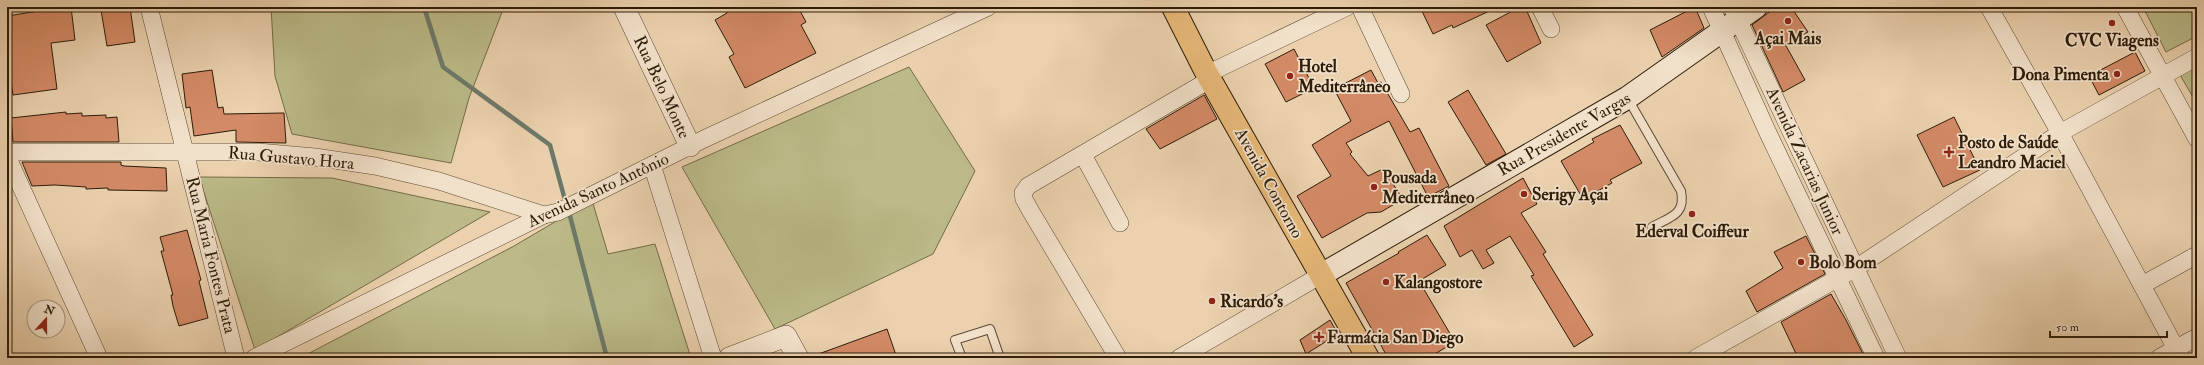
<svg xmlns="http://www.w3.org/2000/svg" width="2204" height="365" font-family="'IM FELL Double Pica',serif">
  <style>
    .green { fill: #bbba88; stroke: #746b48 }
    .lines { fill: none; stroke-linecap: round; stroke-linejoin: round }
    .stream { stroke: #6d7969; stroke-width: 4.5 }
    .building { fill: #d38a66; stroke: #2d1c09 }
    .service-casing { stroke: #5c4932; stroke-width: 10 }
    .minor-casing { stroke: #5c4932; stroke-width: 18 }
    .tertiary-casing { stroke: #5c4932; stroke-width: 22 }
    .secondary-casing { stroke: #2d1c09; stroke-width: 24 }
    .primary-casing { stroke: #2d1c09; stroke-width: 24 }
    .service { stroke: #f2e1ca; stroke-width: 8 }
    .minor { stroke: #f2e1ca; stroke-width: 17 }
    .tertiary { stroke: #f2e1ca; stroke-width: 21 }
    .secondary { stroke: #f2e1ca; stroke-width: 22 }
    .primary { stroke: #e6b877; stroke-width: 22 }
    .poi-dot { fill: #8f2418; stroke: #f2e1ca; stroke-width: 1.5 }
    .labels { text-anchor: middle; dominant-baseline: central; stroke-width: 3.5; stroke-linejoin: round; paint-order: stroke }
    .poi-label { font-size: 17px; font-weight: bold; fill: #2d1c09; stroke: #f2e1ca; text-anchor: start }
    .street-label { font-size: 17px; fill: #2d1c09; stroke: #f2e1ca }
  </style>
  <rect width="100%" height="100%" fill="#ebd1ae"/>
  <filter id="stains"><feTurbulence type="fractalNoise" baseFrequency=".005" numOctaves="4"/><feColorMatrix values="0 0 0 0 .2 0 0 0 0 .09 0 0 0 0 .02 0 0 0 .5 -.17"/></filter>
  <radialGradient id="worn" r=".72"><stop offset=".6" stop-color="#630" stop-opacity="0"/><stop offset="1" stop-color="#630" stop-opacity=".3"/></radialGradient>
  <g class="green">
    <polygon points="271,7 504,7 469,98 451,163 292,134 275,76"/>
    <polygon points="2143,7 2197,7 2197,36 2166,52"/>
    <polygon points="2197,66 2197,104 2180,75"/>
    <polygon points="909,67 975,171 933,254 775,329 682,167"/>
    <polygon points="199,177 332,178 490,212 255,350"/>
    <polygon points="592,200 608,254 655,244 691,358 300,358 514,246"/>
  </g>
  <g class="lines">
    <g class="stream">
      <polyline points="424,7 443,67 550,145 565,200"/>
      <polyline points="570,216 607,358"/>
    </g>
  </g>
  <g class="building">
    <polygon points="64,7 71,7 75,40 51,43 57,89 13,95 7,54 7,50 11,49 7,16"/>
    <polygon points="130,7 135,42 107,46 101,10"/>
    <polygon points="724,7 798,7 806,22 801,25 816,53 745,88 729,57 734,54 715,20 727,13"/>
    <polygon points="1420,7 1498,7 1453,28 1452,25 1433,34"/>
    <polygon points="1520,7 1525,7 1541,43 1507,62 1486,25"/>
    <polygon points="1695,7 1704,28 1662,57 1650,30"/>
    <polygon points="1776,7 1791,7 1808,32 1785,44 1805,80 1783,92 1752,25"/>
    <polygon points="1294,49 1314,88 1286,102 1265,64"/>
    <polygon points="2135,52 2145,71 2099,95 2089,76"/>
    <polygon points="212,70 218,108 223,107 224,114 284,113 286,143 236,142 236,130 194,136 190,107 186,108 182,74"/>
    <polygon points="1371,70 1378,83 1381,82 1410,132 1419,128 1449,186 1428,197 1389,121 1346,143 1352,152 1350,154 1368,176 1383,169 1403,199 1381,212 1367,213 1322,238 1297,196 1331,176 1312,145 1351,121 1334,89"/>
    <polygon points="1468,90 1506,154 1486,165 1448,102"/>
    <polygon points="1204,95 1217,119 1160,149 1146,129"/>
    <polygon points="66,112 66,114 82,113 82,116 106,115 106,118 117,117 119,142 13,142 11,118"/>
    <polygon points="1954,117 1980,170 1943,187 1917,135"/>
    <polygon points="1620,125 1642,163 1610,180 1612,183 1583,199 1561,161 1594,142 1592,139"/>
    <polygon points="22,162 121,162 121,165 124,166 166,168 167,191 108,190 108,188 86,189 86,187 55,185 32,186"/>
    <polygon points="1523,178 1537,204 1521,213 1546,252 1543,254 1593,335 1574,347 1531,276 1534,275 1510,236 1486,250 1494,263 1483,269 1472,250 1460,257 1444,226"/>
    <polygon points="187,230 201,280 199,281 208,318 179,326 173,306 171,295 173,295 161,251 164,251 160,237"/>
    <polygon points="1427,235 1446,265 1419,281 1455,342 1428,358 1388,358 1346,283 1399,253 1398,252"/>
    <polygon points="1806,236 1825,274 1757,312 1746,291 1783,268 1774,252"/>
    <polygon points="1831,294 1846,320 1865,358 1798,358 1781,322"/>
    <polygon points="1330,320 1338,334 1306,354 1300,340"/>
    <polygon points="887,329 897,358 813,358 813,356"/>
  </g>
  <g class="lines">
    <defs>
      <g id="service">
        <path d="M 1628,99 L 1681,191 C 1686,215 1670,217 1652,227"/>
        <polyline points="962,358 955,340 990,329 1000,358"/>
      </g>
      <g id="minor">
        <polyline points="149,7 236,358"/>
        <polyline points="1360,7 1401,94"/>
        <polyline points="1540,7 1551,29"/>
        <polyline points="1711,7 1768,133 1876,358"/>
        <polyline points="1732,7 1898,358"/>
        <polyline points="1989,7 2060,133 2181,358"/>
        <polyline points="2125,7 2197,139"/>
        <polyline points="1207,74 1347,7"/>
        <polyline points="7,152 258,152 315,157 375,166 439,181 544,215"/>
        <polyline points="1083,155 1120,223"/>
        <polyline points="7,156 99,358"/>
        <polyline points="652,165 713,358"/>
        <polyline points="2142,285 2197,255"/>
        <polyline points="254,358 544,215 558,212 704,139 988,7"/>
        <polyline points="1118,358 1030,210 1024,199 1023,193 1028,186 1211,79"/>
        <polyline points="1179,358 1321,275"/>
        <polyline points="1696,358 1856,268 2060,133 2197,57"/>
        <polyline points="2159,358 2197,337"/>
      </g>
      <g id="tertiary">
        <polyline points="624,7 690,146"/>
        <polyline points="729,358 786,336 798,358"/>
      </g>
      <polyline id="secondary" points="1321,275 1627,98 1756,7"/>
      <polyline id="primary" points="1173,7 1207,74 1368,358"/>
    </defs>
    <use href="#service" class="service-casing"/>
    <use href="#minor" class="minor-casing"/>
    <use href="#tertiary" class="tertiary-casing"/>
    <use href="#secondary" class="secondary-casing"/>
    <use href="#primary" class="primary-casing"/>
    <use href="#service" class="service"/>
    <use href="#minor" class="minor"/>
    <use href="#tertiary" class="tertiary"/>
    <use href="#secondary" class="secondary"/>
    <use href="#primary" class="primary"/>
  </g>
  <g class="poi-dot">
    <circle cx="1788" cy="21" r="4"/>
    <circle cx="2112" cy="23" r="4"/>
    <circle cx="2117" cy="74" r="4"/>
    <circle cx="1290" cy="76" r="4"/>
    <path d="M1947 146h4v4h4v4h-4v4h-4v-4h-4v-4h4z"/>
    <circle cx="1374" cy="187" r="4"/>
    <circle cx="1524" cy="194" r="4"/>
    <circle cx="1692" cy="214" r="4"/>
    <circle cx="1801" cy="262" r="4"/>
    <circle cx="1386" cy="282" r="4"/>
    <circle cx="1212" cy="301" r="4"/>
    <path d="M1317 331h4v4h4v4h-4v4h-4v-4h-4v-4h4z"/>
  </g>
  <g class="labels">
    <g class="poi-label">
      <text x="1788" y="38" text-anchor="middle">Açai Mais</text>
      <text x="2112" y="40" text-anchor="middle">CVC Viagens</text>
      <text x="1298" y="66">Hotel<tspan x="1298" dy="20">Mediterrâneo</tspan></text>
      <text x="2109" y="74" text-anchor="end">Dona Pimenta</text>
      <text x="1958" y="142">Posto de Saúde<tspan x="1958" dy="20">Leandro Maciel</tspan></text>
      <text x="1382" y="177">Pousada<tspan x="1382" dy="20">Mediterrâneo</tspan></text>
      <text x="1532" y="194">Serigy Açai</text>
      <text x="1692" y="231" text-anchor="middle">Ederval Coiffeur</text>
      <text x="1809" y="262">Bolo Bom</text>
      <text x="1394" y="282">Kalangostore</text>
      <text x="1220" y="301">Ricardo's</text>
      <text x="1327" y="337">Farmácia San Diego</text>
    </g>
    <g class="street-label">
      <text transform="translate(662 87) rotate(65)">Rua Belo Monte</text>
      <text transform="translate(1564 134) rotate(-30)">Rua Presidente Vargas</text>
      <text transform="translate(291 158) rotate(5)">Rua Gustavo Hora</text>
      <text transform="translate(1805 161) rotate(65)">Avenida Zacarias Junior</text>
      <text transform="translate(1269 183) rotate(61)">Avenida Contorno</text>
      <text transform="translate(598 190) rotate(-25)">Avenida Santo Antônio</text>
      <text transform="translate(211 255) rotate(76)">Rua Maria Fontes Prata</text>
    </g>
  </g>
  <rect width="2204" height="365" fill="none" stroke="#ebd1ae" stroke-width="24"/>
  <rect x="8" y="8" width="2188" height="349" fill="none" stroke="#2d1c09" stroke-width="2"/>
  <rect x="12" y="12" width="2180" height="341" fill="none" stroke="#2d1c09"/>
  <g transform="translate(46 319) rotate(21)"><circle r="19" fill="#f2e1ca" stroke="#a3927d"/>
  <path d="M0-3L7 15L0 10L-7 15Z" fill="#8f2418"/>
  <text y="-6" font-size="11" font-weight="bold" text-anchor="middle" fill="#2d1c09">N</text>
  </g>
  <path d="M2050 331v6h117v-6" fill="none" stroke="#2d1c09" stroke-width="2"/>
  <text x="2056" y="331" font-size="12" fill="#2d1c09" stroke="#f2e1ca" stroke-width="3" paint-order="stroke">50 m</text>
  <rect width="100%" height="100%" filter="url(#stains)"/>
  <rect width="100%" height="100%" fill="url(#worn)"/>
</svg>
